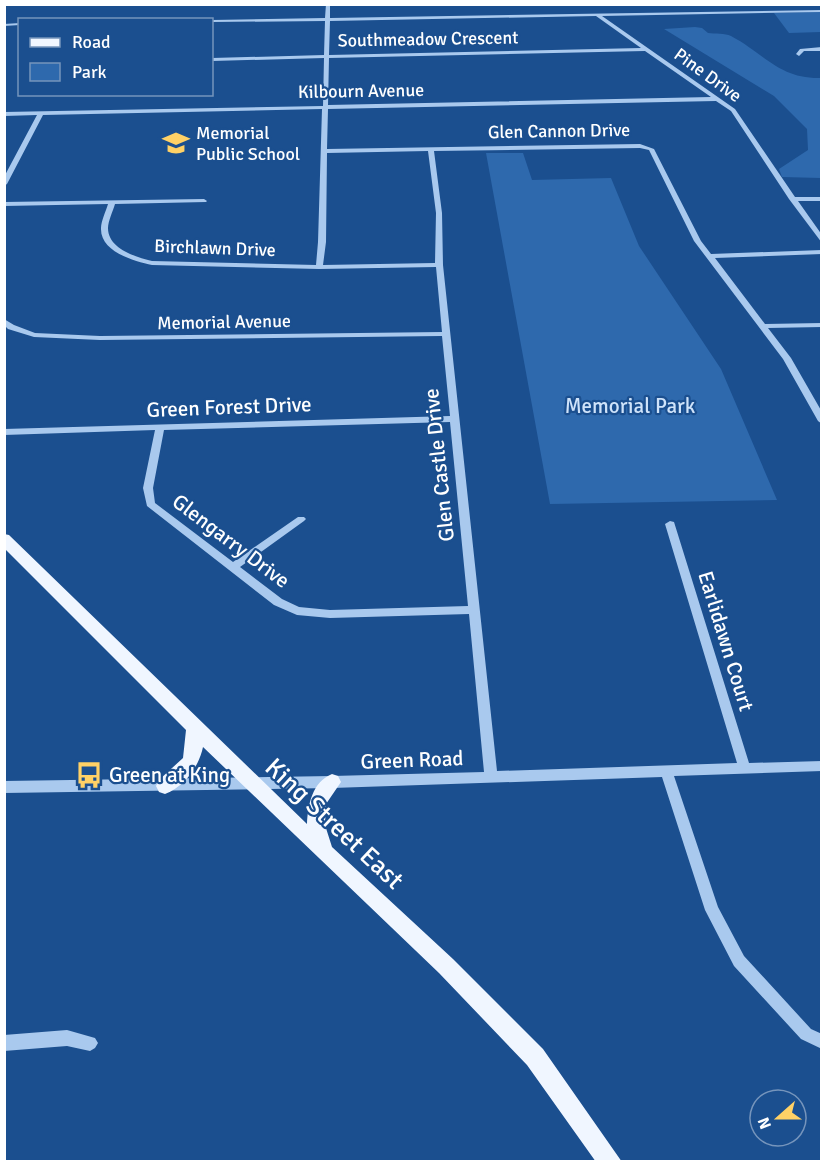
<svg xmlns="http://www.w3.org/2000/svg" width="826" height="1166" font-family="Signika,sans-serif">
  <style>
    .green { fill: #2e69ad }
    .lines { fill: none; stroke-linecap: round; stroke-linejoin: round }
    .minor { fill: #a9c9ee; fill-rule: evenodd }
    .major { fill: #f0f6ff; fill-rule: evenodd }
    .labels { text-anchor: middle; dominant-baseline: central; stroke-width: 4.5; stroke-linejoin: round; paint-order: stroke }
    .far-street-label { font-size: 18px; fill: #fff; stroke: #1b4f8f }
    .far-poi-label { font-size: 18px; fill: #fff; stroke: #1b4f8f; text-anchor: start }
    .park-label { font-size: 21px; fill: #cfe3fa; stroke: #1b4f8f }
    .street-label { font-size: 21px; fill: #fff; stroke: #1b4f8f }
    .poi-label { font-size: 21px; fill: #fff; stroke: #1b4f8f; text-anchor: start }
    .near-street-label { font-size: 26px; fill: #fff; stroke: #1b4f8f }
  </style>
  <rect width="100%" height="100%" fill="#1b4f8f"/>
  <g class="green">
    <polygon points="821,12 821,32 789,33 774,13"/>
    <path d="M 695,27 L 702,28 L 708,33 C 715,34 725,33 731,36 C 765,54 779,79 821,78 L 821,178 L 782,177 L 779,169 L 808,150 L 807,129 L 774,96 L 664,29 Z"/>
    <polygon points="486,153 523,153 532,180 611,178 639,246 721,369 777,500 550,504"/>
  </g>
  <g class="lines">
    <g class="minor">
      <path d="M 326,4 L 330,4 L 330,18 L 822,10 L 822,12 L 602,16 L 735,109 L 795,197 L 822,197 L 822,201 L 798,201 L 822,235 L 822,243 L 789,199 L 731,111 L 716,101 L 328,109 L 327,149 L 640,144 L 654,149 L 701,241 L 711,254 L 822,250 L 822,254 L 715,258 L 765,324 L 822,323 L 822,327 L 768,328 L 791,358 L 822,412 L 822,424 L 818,421 L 783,359 L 694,241 L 649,150 L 640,148 L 434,151 L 442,213 L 443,265 L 497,771 L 737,763 L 665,524 L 670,521 L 674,522 L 749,763 L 822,761 L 822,771 L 674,776 L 718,907 L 744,956 L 811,1029 L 822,1034 L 822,1049 L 801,1039 L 734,966 L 705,910 L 662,777 L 332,788 L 4,793 L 4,781 L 332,776 L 484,772 L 469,614 L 330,618 L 297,615 L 274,605 L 147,506 L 143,488 L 155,430 L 4,435 L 4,429 L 450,416 L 442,336 L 100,340 L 34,337 L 8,329 L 4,325 L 4,319 L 14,325 L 35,333 L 100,336 L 442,332 L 436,267 L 319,269 L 152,265 C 134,261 100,252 101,228 C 101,221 106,211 108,204 L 4,206 L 4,202 L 204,199 L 207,201 L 206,202 L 115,204 C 113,211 108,221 108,228 C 108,249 136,257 152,261 L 316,265 L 318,242 L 322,109 L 43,115 L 7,184 L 4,186 L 4,177 L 37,115 L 4,116 L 4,112 L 323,106 L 324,58 L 212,61 L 212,58 L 324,55 L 325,21 L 212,22 L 212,20 L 325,18 ZM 596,16 L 641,48 L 329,55 L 330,21 ZM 645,51 L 711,97 L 328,105 L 329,58 ZM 428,151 L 436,213 L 435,263 L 323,265 L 326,242 L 327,153 ZM 450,422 L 468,606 L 330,610 L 299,607 L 282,599 L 240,567 L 304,521 L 306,519 L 304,517 L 298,517 L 233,562 L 155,503 L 153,488 L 164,430 Z"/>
      <polygon points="20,23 20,25 4,26 4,24"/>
      <polygon points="822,47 822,51 804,51 799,56 796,54 800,49"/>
      <polygon points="67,1030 95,1038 98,1043 95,1048 90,1051 67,1046 4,1051 4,1035"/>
    </g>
    <path class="major" d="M 4,534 L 9,535 L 307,824 C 308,805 312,782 332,774 L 338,776 L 341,782 L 326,804 L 325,825 L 332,847 L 453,959 L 543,1049 L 622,1162 L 596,1162 L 527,1065 L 439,973 L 203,747 C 199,767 184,787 165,794 L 159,792 L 156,786 L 159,780 L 183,758 L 186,730 L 4,548 Z"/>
  </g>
  <defs>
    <symbol id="school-bare" viewBox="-9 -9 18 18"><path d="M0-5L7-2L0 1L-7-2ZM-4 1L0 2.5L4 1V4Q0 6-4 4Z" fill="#ffd166" stroke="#1b4f8f" stroke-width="2.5" paint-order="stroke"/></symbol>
    <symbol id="bus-bare" viewBox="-9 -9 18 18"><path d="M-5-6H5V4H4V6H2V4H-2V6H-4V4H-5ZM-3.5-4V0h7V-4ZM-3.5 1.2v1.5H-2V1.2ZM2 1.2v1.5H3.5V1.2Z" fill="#ffd166" stroke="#1b4f8f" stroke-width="2.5" paint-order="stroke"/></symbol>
  </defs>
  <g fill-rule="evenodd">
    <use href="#school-bare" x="157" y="124" width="38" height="38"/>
    <use href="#bus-bare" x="70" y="756" width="38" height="38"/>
  </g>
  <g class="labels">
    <g class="far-street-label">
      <text transform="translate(428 39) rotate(-1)">Southmeadow Crescent</text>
      <text transform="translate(708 75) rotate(36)">Pine Drive</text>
      <text transform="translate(361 91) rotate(-1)">Kilbourn Avenue</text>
      <text transform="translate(559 131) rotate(-1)">Glen Cannon Drive</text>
      <text transform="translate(215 248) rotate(2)">Birchlawn Drive</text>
      <text transform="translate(224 322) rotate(-1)">Memorial Avenue</text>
    </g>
    <g class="far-poi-label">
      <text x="196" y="133">Memorial<tspan x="196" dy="21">Public School</tspan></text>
    </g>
    <g class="park-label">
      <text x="630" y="406">Memorial Park</text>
    </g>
    <g class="street-label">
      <text transform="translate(229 407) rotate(-2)">Green Forest Drive</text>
      <text transform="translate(439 465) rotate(-96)">Glen Castle Drive</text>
      <text transform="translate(231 541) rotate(37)">Glengarry Drive</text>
      <text transform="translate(726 641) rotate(73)">Earlidawn Court</text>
      <text transform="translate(412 760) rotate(-2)">Green Road</text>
    </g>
    <g class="poi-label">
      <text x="109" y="775">Green at King</text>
    </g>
    <g class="near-street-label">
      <text transform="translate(334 824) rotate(43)">King Street East</text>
    </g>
  </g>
  <rect width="826" height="1166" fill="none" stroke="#ffffff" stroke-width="12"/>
  <rect x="18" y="18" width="195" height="78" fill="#1b4f8f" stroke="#7695bc" stroke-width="1.5"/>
  <rect x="30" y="38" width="30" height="9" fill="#f0f6ff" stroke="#7695bc" stroke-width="1.5"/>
  <text x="72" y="48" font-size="18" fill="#ffffff">Road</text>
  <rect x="30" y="63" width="30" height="18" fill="#2e69ad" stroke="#7695bc" stroke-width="1.5"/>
  <text x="72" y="78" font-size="18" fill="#ffffff">Park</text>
  <g transform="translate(778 1118) rotate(249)"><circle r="28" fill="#1b4f8f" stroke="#7695bc" stroke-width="1.5"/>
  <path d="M0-4.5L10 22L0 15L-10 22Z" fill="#ffd166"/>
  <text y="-9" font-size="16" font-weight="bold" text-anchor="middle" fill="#ffffff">N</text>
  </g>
</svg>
